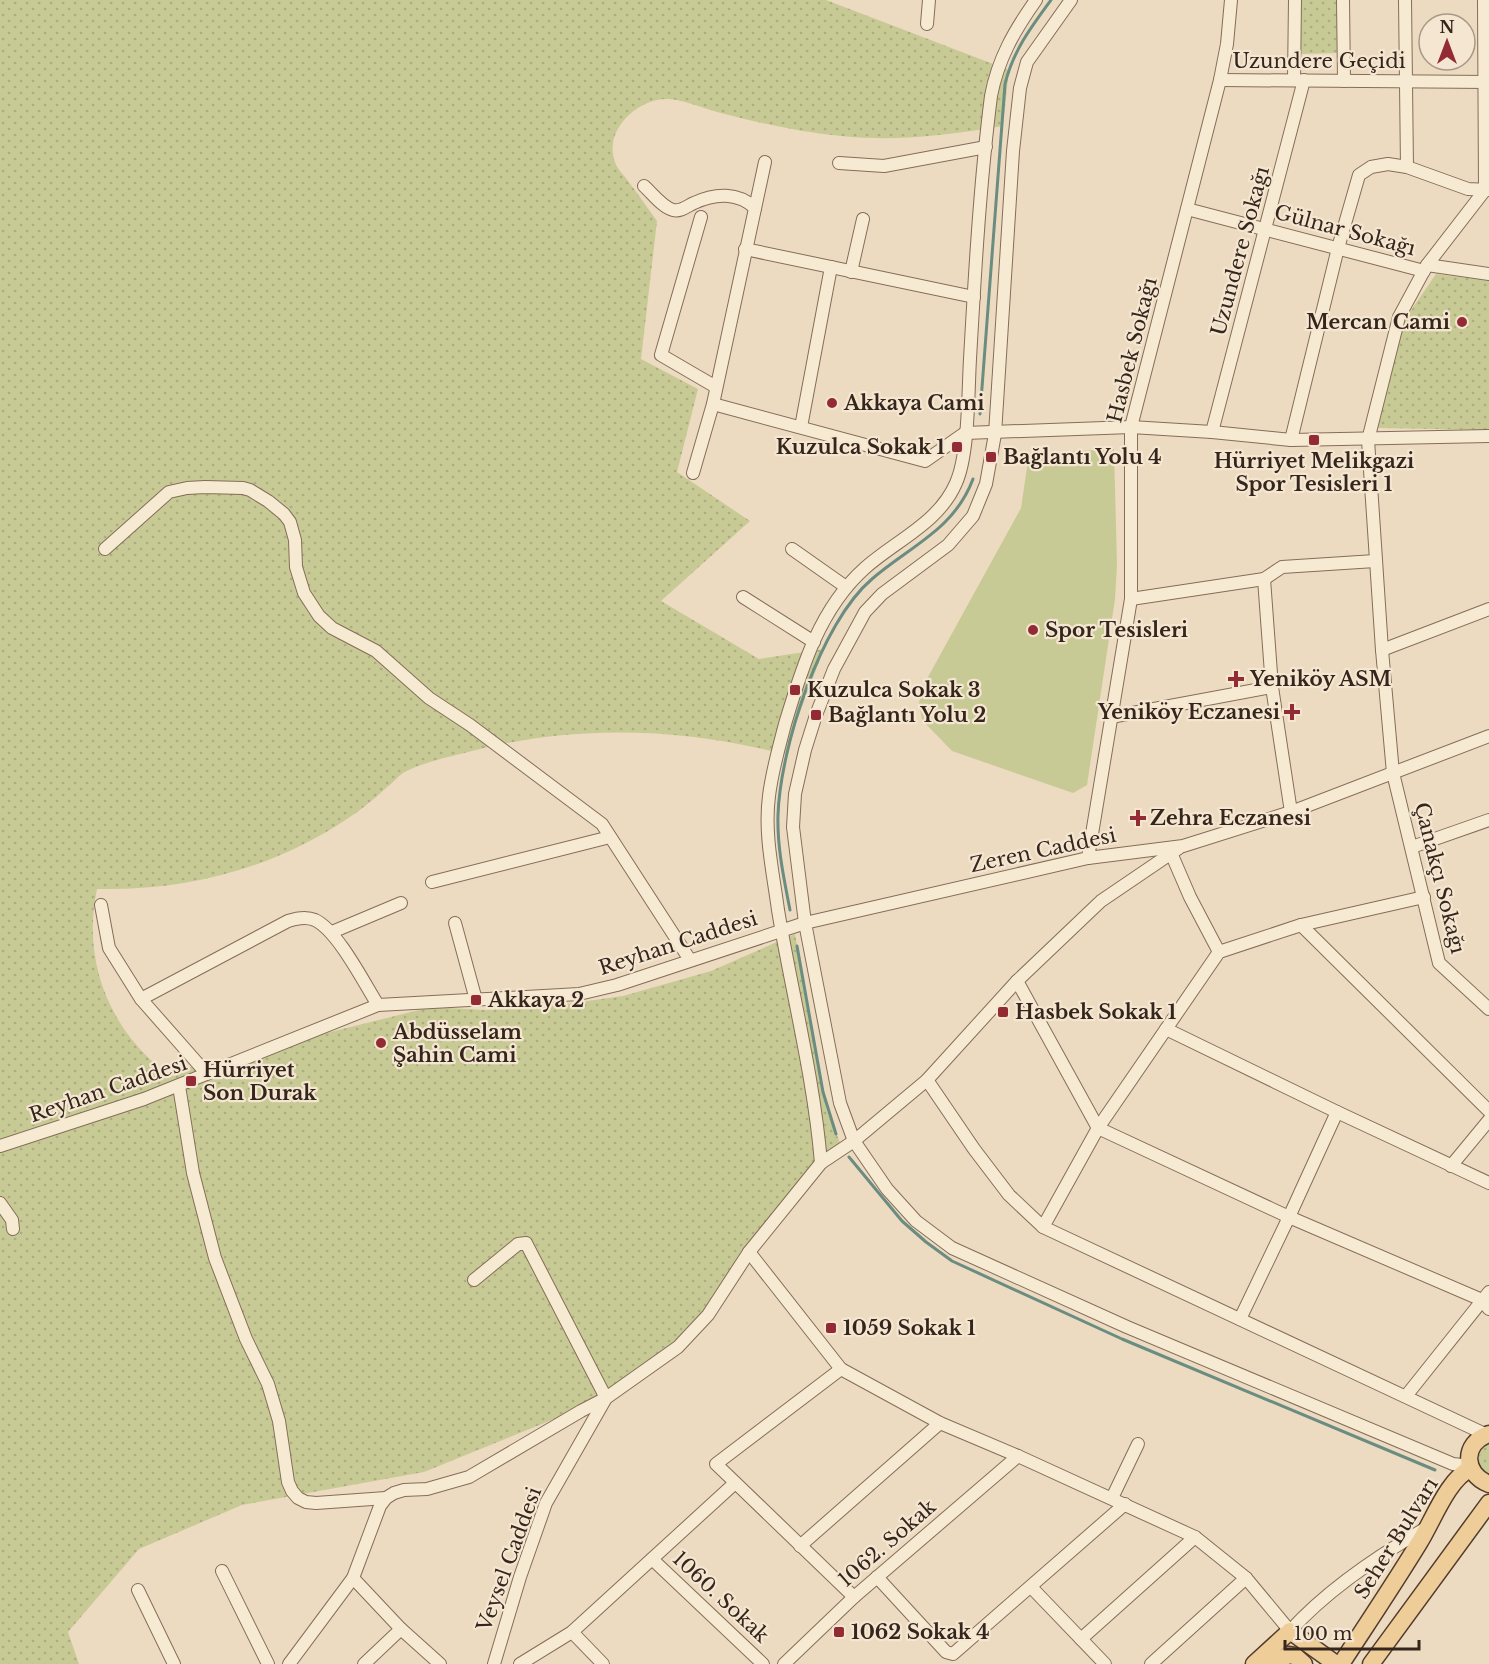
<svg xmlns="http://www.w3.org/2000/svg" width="1489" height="1664" font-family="'Libre Baskerville',serif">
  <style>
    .green { fill: url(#green-dots) }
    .pitch { fill: #c8ca95 }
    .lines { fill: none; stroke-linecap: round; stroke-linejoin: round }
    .stream { stroke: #6b8c81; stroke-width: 3 }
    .minor-casing { stroke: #856d59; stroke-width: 14 }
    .major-casing { stroke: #523c2d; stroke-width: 19 }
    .minor { stroke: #f7ead3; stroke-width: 12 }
    .major { stroke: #efcd99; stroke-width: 16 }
    .poi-dot { fill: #922b34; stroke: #f4e6d0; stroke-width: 2 }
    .labels { text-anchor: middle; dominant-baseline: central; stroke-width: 4.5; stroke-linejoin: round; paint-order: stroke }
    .street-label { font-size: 20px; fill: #35261d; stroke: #f4e6d0 }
    .poi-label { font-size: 20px; font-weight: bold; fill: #35261d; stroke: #f4e6d0; text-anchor: start }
  </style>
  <defs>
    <pattern id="green-dots" width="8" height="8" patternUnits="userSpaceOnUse" patternTransform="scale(1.5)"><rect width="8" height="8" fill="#c8ca95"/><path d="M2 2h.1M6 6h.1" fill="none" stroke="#acad80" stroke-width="1.8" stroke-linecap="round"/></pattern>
  </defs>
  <rect width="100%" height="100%" fill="#ecdbc1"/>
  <g class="green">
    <path d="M 0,0 L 826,0 L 1009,70 L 1003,126 C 949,135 896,142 841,136 C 802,132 763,124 725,114 C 706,110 687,100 668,99 C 638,98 603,130 615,162 C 617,169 624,175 628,181 C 638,194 647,207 657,221 L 641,359 L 698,389 L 677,472 L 750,521 L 661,601 L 759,659 L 824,649 L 797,720 L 787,755 C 682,727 574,724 468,752 C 449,757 420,763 403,773 C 397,777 392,784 386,788 C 374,799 361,810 347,819 C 272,869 187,891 97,889 C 82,960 108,1028 166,1073 L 431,1007 L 484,1010 L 537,1008 L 623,996 L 711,971 L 795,934 L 827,1111 L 841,1145 L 831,1152 L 703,1322 L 606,1398 L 424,1472 L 242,1505 L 139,1549 L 68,1632 L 79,1664 L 0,1664 Z"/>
    <polygon points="1298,0 1337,0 1338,53 1298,54"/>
    <polygon points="1436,274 1489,281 1489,430 1378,428 1403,322"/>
    <path d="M 1489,1443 L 1489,1475 C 1475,1467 1475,1451 1489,1443 Z"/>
  </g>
  <polygon class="pitch" points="1114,449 1117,565 1115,599 1087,785 1073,793 952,751 922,720 919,703 923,686 1021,508 1029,454"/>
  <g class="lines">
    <g class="stream">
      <path d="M 980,414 L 1005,84 C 1013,51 1031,27 1051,0"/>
      <path d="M 790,910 C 784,879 777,847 778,815 C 780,749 820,623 872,579 C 910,546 954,530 973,479"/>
      <polyline points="797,946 823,1092 836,1134"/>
      <polyline points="849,1157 902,1221 926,1242 952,1261 1122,1339 1435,1470"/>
    </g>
    <defs>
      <g id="minor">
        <polyline points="1071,0 1027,62 1020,88 1013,151 995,434 986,484 973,516 948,545 882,594 865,612 834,669 816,715 805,750 795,794 793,827 805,923 840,1103 854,1141 887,1189 916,1221 952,1248 1127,1327 1453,1464 1470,1466"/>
        <polyline points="1343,0 1344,81"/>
        <polyline points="1405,0 1407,167"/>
        <polyline points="1484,0 1485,190"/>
        <polyline points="927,24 929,0"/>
        <polyline points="1220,80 1489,82"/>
        <polyline points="1294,80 1295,0"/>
        <polyline points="839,163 884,166 986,147"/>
        <path d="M 644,186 C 652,193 662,207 673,210 C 681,212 687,206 694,203 C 715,193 738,192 755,208"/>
        <polyline points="1485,190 1427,265 1399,317 1368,440 1382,650 1393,773 1439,963 1489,1009"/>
        <polyline points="1187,209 1424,271"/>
        <polyline points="701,217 661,355 716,387"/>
        <polyline points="745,249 974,297"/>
        <polyline points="1427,265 1489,274"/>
        <polyline points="851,272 863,219"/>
        <polyline points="713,404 925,461 965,433"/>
        <polyline points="801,427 831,267"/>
        <polyline points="1212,432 1304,80"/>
        <polyline points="965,433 1131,427 1212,432 1291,440 1489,436"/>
        <polyline points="1291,440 1338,248 1359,175 1371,167 1388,164 1407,167 1468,189 1489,190"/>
        <polyline points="693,473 713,404 765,162"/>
        <polyline points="105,549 169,492 187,488 205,487 243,488 250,490 268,501 284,514 290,522 295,540 296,567 304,593 319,616 332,628 376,651 429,698 470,725 602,824 690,960"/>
        <polyline points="792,549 846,587"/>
        <polyline points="1264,579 1272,687 1291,812"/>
        <polyline points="743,597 814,642"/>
        <polyline points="1131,599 1264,579 1282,567 1375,561"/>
        <polyline points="1382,650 1489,609"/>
        <polyline points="1111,717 1272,687"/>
        <polyline points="1412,847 1489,820"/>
        <polyline points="1171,853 1190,897 1219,952"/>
        <polyline points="1088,858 1131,599 1131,427 1220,80 1227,44 1231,0"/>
        <polyline points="432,882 610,837"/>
        <polyline points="101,905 109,948 141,999"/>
        <polyline points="455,923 476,1000"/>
        <polyline points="1301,925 1489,1111"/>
        <polyline points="332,932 401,903"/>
        <polyline points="1017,981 1098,1128 1289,1217 1482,1300 1489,1309"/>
        <polyline points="1166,1029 1337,1112 1489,1183"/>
        <path d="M 207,1074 L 141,999 L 288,921 C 297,918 306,916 315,920 C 338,931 364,983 378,1005"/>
        <polyline points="927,1080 974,1149 1009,1195 1043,1227 1487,1435"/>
        <polyline points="179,1086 193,1173 215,1258 246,1339 268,1384 279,1421 288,1482 292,1491 298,1498 306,1502 316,1503 386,1498"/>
        <polyline points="0,1146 144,1099 378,1005 579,994 617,985 805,923 1088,858 1183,846 1291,812 1489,736"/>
        <path d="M 821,1163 C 814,1078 792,994 778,910 C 773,872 764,834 769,796 C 772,771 779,747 785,724 C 802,667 820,608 865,568 C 895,541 939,523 956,483 C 969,454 968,392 970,359 C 975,271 980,183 991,96 C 998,59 1014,31 1036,0"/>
        <polyline points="1451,1166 1489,1120"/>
        <polyline points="0,1203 12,1220 13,1229"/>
        <polyline points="1043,1227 1098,1128 1219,952 1301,925 1424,897"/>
        <path d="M 749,1252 L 841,1369 L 940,1423 L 1018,1456 L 1195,1537 L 1246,1578 L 1290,1631 C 1328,1589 1379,1555 1428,1527"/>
        <polyline points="1240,1319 1289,1217 1337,1112"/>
        <polyline points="841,1369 716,1464 854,1597"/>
        <polyline points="1406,1396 1489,1292"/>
        <polyline points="1112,1498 1138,1444"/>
        <polyline points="800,1546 940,1423"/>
        <polyline points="652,1559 763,1664"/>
        <polyline points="222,1571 268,1664"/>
        <polyline points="877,1577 946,1652 953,1654 1125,1504"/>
        <polyline points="353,1578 401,1629 440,1664"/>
        <polyline points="1031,1587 1105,1664"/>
        <polyline points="138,1590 174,1664"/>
        <polyline points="572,1632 603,1664"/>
        <polyline points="1081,1639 1195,1537"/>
        <polyline points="289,1664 353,1578 380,1506 386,1498 394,1493 404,1490 427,1489 469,1477 581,1411 606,1398 526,1243 518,1244 474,1280"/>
        <polyline points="364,1664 401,1629"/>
        <polyline points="494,1664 520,1577 546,1503 606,1398 678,1347 708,1315 749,1252 821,1163 854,1141 927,1080 1017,981 1101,901 1179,848"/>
        <polyline points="520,1664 572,1632 735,1483"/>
        <polyline points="784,1664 854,1597 1018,1456"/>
        <polyline points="1151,1664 1246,1578"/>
      </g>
      <g id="major">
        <path d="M 1489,1434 C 1462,1443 1463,1474 1489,1484"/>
        <polyline points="1254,1664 1290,1631 1336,1664"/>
        <polyline points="1274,1664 1288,1655 1295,1656 1304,1664"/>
        <path d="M 1341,1664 C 1367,1624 1394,1584 1419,1543 C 1433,1521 1447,1480 1471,1468"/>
        <polyline points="1371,1664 1489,1503"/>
      </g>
    </defs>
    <use href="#minor" class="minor-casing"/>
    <use href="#major" class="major-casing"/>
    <use href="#minor" class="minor"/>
    <use href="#major" class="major"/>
  </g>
  <g class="poi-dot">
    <circle cx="1462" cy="322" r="6"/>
    <circle cx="832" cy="403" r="6"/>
    <rect x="1308" y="434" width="12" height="12" rx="3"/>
    <rect x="951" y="441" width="12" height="12" rx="3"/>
    <rect x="985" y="451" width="12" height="12" rx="3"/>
    <circle cx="1033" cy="630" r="6"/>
    <path d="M1233 670h6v6h6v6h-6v6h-6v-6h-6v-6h6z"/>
    <rect x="789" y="684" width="12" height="12" rx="3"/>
    <path d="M1289 703h6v6h6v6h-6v6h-6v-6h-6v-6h6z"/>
    <rect x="810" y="709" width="12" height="12" rx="3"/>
    <path d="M1135 809h6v6h6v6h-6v6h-6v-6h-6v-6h6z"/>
    <rect x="470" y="994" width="12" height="12" rx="3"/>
    <rect x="997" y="1006" width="12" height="12" rx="3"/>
    <circle cx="381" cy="1043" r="6"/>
    <rect x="185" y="1075" width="12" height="12" rx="3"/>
    <rect x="825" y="1322" width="12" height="12" rx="3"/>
    <rect x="833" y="1626" width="12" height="12" rx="3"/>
  </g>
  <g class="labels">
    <g class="street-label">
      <text x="1319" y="61">Uzundere Geçidi</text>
      <text transform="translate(1345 230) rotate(15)">Gülnar Sokağı</text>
      <text transform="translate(1240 251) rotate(-75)">Uzundere Sokağı</text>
      <text transform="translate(1132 350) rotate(-76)">Hasbek Sokağı</text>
      <text transform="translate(1043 850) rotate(-12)">Zeren Caddesi</text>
      <text transform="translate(1440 878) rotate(76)">Çanakçı Sokağı</text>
      <text transform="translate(678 943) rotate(-18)">Reyhan Caddesi</text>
      <text transform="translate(108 1089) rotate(-19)">Reyhan Caddesi</text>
      <text transform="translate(1396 1538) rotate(-58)">Seher Bulvarı</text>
      <text transform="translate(887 1543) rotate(-41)">1062. Sokak</text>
      <text transform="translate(509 1559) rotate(-70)">Veysel Caddesi</text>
      <text transform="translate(721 1597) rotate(43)">1060. Sokak</text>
    </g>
    <g class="poi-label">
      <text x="1450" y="322" text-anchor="end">Mercan Cami</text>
      <text x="844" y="403">Akkaya Cami</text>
      <text x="945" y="447" text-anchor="end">Kuzulca Sokak 1</text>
      <text x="1003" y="457">Bağlantı Yolu 4</text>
      <text x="1314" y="461" text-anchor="middle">Hürriyet Melikgazi<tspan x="1314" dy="23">Spor Tesisleri 1</tspan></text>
      <text x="1045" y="630">Spor Tesisleri</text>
      <text x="1250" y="679">Yeniköy ASM</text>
      <text x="807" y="690">Kuzulca Sokak 3</text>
      <text x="1280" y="712" text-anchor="end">Yeniköy Eczanesi</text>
      <text x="828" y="715">Bağlantı Yolu 2</text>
      <text x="1150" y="818">Zehra Eczanesi</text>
      <text x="488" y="1000">Akkaya 2</text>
      <text x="1015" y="1012">Hasbek Sokak 1</text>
      <text x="393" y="1032">Abdüsselam<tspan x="393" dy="23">Şahin Cami</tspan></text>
      <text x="203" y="1070">Hürriyet<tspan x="203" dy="23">Son Durak</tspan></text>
      <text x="843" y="1328">1059 Sokak 1</text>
      <text x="851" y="1632">1062 Sokak 4</text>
    </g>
  </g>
  <g transform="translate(1447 42)"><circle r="28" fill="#f4e6d0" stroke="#a89988" stroke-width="1.5"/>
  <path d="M0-4.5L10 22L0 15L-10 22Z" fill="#922b34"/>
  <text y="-9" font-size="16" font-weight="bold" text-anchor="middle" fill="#35261d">N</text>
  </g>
  <path d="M1285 1640v9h134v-9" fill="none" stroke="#35261d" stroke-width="3"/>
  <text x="1294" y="1640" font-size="18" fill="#35261d" stroke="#f4e6d0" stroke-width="4.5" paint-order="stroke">100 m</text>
</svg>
